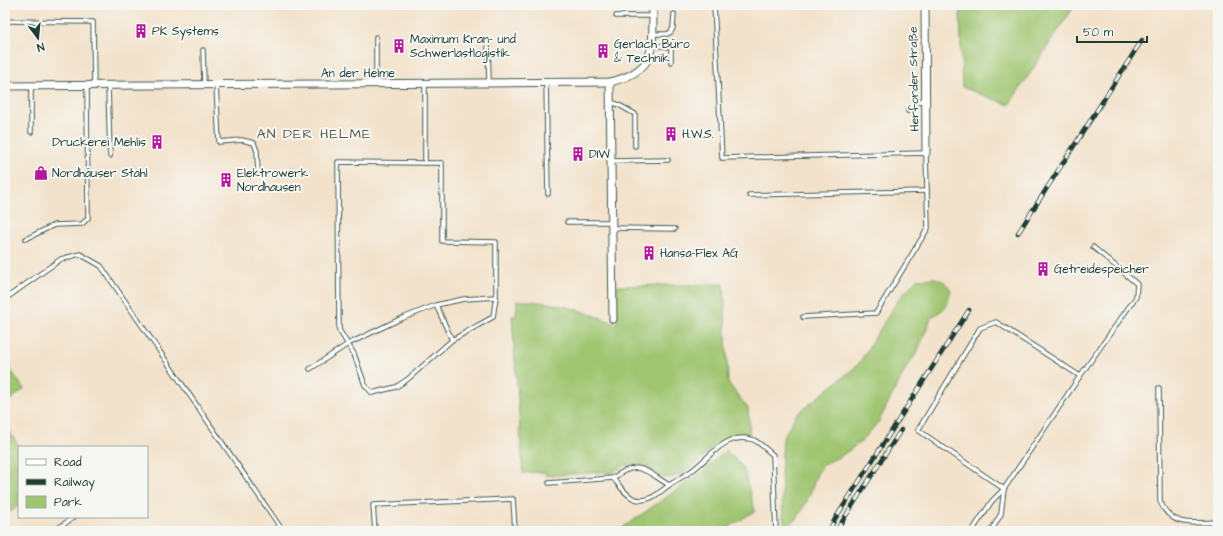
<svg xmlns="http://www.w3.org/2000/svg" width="1223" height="536" font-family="'Architects Daughter',sans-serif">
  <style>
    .green { fill: #9fc570; stroke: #5f8152 }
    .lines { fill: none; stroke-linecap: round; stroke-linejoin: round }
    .lane-casing { stroke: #3f564b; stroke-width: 5.5 }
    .street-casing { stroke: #3f564b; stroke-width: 9 }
    .lane { stroke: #fff; stroke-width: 3.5 }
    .street { stroke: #fff; stroke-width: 7 }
    .rail-casing { stroke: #1f3d34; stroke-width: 4.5 }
    .rail { stroke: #f6f6f2; stroke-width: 3; stroke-dasharray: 9; stroke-linecap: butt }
    .labels { text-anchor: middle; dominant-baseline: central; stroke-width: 4; stroke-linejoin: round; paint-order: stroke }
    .poi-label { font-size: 12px; fill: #1f3d34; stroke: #f6f6f2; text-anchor: start }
    .street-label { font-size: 12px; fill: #1f3d34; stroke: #f6f6f2 }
    .quarter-label { font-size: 14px; letter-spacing: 1px; fill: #625e49; stroke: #f6f6f2 }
  </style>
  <rect width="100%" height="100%" fill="#f6f6f2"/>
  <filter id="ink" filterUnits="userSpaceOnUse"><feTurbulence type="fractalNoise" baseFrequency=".025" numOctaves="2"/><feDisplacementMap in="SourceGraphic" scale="8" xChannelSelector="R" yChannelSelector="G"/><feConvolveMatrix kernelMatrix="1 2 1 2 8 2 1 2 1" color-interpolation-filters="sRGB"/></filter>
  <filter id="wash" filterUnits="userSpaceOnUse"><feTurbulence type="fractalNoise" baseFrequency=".012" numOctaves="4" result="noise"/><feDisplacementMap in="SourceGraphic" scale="16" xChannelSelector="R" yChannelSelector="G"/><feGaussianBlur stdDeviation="0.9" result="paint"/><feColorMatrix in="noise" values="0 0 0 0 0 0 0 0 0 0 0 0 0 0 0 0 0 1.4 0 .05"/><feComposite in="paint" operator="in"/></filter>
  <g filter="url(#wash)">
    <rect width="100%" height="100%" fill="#f3e2cb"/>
    <g class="green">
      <polygon points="960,5 1075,5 1009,105 962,87"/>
      <polygon points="935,278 945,282 951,290 946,307 931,318 917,353 907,366 879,421 862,441 841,456 824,464 817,474 808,499 798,517 785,528 783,516 781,474 783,438 796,415 858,365 898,300 917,279"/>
      <path d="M 724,284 L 728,383 L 748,408 L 750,435 C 711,432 703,470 673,477 C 663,480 658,474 651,470 C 636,461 624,463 611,474 L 603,472 L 546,476 L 545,472 L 523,473 L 512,316 L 516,316 L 517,301 C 551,300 585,311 617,324 L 617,286 Z"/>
      <polygon points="5,362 24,389 5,404"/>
      <polygon points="5,426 20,447 19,447 19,505 5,516"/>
      <polygon points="726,450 743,467 755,511 723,531 618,531 702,472"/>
    </g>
  </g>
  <g filter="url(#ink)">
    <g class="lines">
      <defs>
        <g id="lane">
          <polyline points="714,5 722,158 926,153 928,228 876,313 803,317"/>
          <polyline points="616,16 653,16"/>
          <polyline points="5,20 8,21 93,22 94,85"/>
          <polyline points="652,34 667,34 671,32 673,28 674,14"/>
          <polyline points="376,37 376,83"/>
          <polyline points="488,44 489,83"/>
          <polyline points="652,45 671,47 671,62"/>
          <polyline points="203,50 204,85"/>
          <polyline points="546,82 548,194"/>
          <polyline points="216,84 219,142 242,140 254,143 257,151 258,173"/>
          <polyline points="108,85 110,156"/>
          <polyline points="31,86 31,132"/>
          <polyline points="610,102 617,104 635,114 635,146"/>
          <polyline points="908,111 925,98"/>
          <polyline points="611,161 668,160"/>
          <polyline points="425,163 338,162 339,330 354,354 365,385 372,393 396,387 408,379 452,340 493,317 496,297"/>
          <polyline points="749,195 927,191"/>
          <polyline points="567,222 612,222"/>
          <polyline points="612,228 675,229"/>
          <polyline points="26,239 54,225 82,224 88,218 87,85"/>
          <polyline points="5,299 61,259 80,254 101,266 283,531"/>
          <polyline points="436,305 452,340"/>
          <polyline points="310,369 348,344 398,320 436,305 464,299 496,297 496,242 442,241 442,163 425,163 425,83"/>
          <path d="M 1159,388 L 1160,501 C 1171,528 1193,523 1218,522"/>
          <polyline points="549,483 613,478"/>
          <path d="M 669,485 C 646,471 638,459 613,478 C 619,485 626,496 635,499 C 648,503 658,494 668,486 C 676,480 685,476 694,469 C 711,456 727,431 754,440 C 760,443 768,451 773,455 L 776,531"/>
          <polyline points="54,531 74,517"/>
          <polyline points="375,531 373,505 513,499 515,531"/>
          <polyline points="972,531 992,501 1004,489 1080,376 1136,297 1137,284 1093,247"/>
          <polyline points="991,531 1001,514 1004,489 918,430 980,328 996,322 1080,376"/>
        </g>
        <g id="street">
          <polyline points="925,5 926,153"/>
          <polyline points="610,82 613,319"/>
          <path d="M 5,86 L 610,82 C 659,70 652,47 653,5"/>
        </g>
      </defs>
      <use href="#lane" class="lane-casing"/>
      <use href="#street" class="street-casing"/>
      <use href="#lane" class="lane"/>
      <use href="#street" class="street"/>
      <defs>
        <g id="rail">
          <polyline points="1018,233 1142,40"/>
          <polyline points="829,531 835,519 969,310"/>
          <polyline points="836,531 901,430"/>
        </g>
      </defs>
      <use href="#rail" class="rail-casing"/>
      <use href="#rail" class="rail"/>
    </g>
  </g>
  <defs>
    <symbol id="building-bare" viewBox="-9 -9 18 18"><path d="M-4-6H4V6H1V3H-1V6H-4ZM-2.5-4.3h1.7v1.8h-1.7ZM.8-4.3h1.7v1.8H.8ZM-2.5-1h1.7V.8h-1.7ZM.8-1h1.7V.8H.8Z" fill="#b5179e" stroke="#f6f6f2" stroke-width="2.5" paint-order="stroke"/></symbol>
    <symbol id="shop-bare" viewBox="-9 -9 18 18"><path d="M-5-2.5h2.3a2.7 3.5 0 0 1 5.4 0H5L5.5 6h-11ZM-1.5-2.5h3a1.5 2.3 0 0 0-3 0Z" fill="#b5179e" stroke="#f6f6f2" stroke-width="2.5" paint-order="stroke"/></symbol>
  </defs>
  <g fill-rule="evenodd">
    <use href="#building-bare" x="131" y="21" width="20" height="20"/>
    <use href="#building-bare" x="389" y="36" width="20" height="20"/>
    <use href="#building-bare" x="593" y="41" width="20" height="20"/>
    <use href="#building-bare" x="661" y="124" width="20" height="20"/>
    <use href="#building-bare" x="147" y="132" width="20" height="20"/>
    <use href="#building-bare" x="568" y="144" width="20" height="20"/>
    <use href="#shop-bare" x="31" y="163" width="20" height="20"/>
    <use href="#building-bare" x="216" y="170" width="20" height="20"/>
    <use href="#building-bare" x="639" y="243" width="20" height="20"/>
    <use href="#building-bare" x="1033" y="259" width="20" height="20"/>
  </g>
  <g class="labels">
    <g class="poi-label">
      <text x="152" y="31">PK Systems</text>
      <text x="410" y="39">Maximum Kran- und<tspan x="410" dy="14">Schwerlastlogistik</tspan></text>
      <text x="614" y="44">Gerlach Büro<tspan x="614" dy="14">&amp; Technik</tspan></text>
      <text x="682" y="134">H.W.S.</text>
      <text x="146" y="142" text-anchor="end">Druckerei Mehlis</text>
      <text x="589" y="154">DIW</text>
      <text x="52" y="173">Nordhäuser Stahl</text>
      <text x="237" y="173">Elektrowerk<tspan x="237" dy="14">Nordhausen</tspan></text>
      <text x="660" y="253">Hansa-Flex AG</text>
      <text x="1054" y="269">Getreidespeicher</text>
    </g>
    <g class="street-label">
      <text x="358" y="73">An der Helme</text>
      <text transform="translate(914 79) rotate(-91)">Herforder Straße</text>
    </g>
    <g class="quarter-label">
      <text x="314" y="134">AN DER HELME</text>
    </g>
  </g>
  <rect width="1223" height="536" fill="none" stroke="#f6f6f2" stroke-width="20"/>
  <rect x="18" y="446" width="130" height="72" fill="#f6f6f2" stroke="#a0aca6"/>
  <rect x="26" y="459" width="20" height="6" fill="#ffffff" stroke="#a0aca6"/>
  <text x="54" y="466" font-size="12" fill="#1f3d34">Road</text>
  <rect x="26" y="479" width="20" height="6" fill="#1f3d34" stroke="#a0aca6"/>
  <text x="54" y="486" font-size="12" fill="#1f3d34">Railway</text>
  <rect x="26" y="496" width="20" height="12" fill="#9fc570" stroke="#a0aca6"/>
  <text x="54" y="506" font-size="12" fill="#1f3d34">Park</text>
  <g transform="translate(38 38) rotate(164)" stroke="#f6f6f2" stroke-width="3" paint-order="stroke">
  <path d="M0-3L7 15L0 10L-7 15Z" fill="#1f3d34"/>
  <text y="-6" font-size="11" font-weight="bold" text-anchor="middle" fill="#1f3d34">N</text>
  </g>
  <path d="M1077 36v6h70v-6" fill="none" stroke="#1f3d34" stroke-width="2"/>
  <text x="1083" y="36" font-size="12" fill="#1f3d34" stroke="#f6f6f2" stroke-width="3" paint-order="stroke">50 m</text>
</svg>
